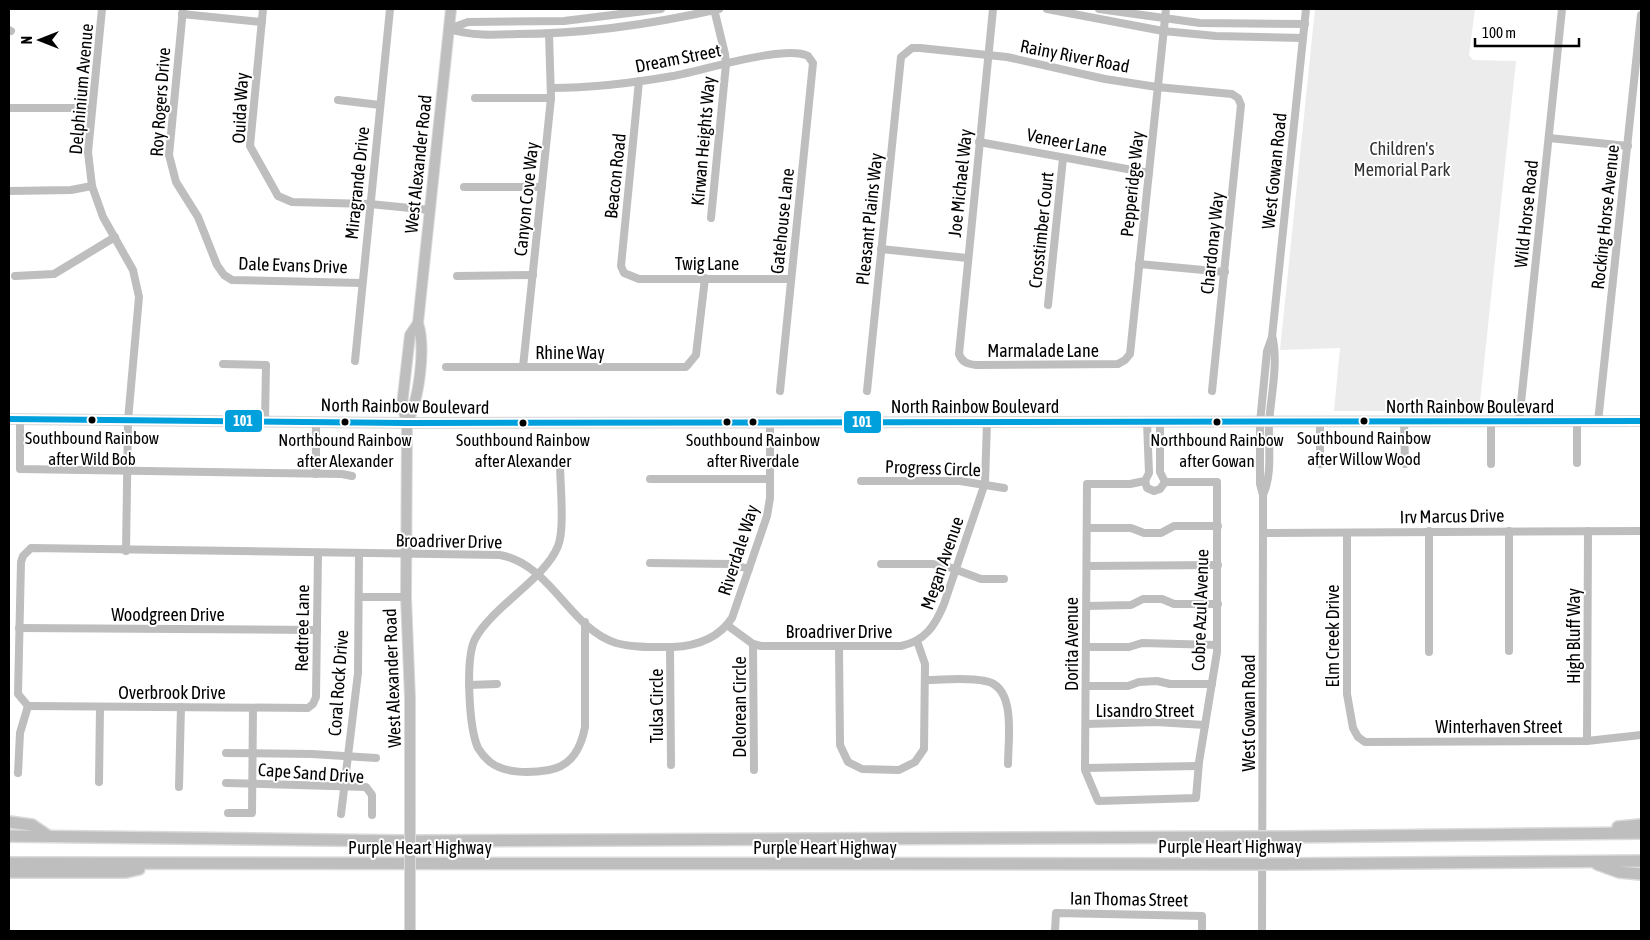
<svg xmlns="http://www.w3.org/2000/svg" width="1650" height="940" font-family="'Asap Condensed',sans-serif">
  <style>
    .green { fill: #ececec }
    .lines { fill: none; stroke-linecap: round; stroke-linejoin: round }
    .major-casing { stroke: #dbdbdb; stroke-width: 12 }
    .highway-casing { stroke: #dbdbdb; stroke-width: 14 }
    .minor { stroke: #bebebe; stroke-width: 8 }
    .major { stroke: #bebebe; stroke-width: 10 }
    .highway { stroke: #bebebe; stroke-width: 11 }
    .major-bridge-casing { stroke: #dbdbdb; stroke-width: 12; stroke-linecap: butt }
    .highway-bridge-casing { stroke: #dbdbdb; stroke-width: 14; stroke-linecap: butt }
    .major-bridge { stroke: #bebebe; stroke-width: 10 }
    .highway-bridge { stroke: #bebebe; stroke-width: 11 }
    .bus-1-casing { stroke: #fff; stroke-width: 10 }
    .bus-1 { stroke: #00a0dc; stroke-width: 6 }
    .bus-dot { fill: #000; stroke: #fff; stroke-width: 2 }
    .labels { text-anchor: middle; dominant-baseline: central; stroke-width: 4; stroke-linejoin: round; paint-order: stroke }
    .bus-label { font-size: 17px; fill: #000; stroke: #fff }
    .street-label { font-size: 18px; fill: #000; stroke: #fff }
    .park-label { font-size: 18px; fill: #333; stroke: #fff }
    .line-badge { stroke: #fff; stroke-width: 2 }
    .badge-label { font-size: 14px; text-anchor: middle; font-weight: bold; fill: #fff }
  </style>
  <rect width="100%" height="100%" fill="#fff"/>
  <polygon class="green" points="1315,9 1475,9 1469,55 1473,60 1516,61 1479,411 1334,411 1340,348 1280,350"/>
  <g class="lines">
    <defs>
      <g id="major">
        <polyline points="9,419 407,423 1641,421"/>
        <path d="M 407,423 C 419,400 426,348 418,323 L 451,9"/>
        <polyline points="410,812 410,699 406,597 407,423 402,405 410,335 418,323"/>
        <polyline points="410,931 410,897"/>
      </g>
      <g id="highway">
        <polyline points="9,822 32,825 48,836"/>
        <polyline points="1618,827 1641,825"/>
        <polyline points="9,836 405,841"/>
        <polyline points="1282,837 1641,833"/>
        <polyline points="417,841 1243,837"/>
        <polyline points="9,863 1238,864"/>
        <polyline points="1285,864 1641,861"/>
        <polyline points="1597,864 1619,872 1641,874"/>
        <polyline points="9,872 126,872 139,869"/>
      </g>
    </defs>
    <use href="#major" class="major-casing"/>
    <use href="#highway" class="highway-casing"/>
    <g class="minor">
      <polyline points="102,9 88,152 92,186 103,217 133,270 139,297 128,420 126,551"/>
      <polyline points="183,9 169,155 176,182 198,217 217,265 224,275 232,280 362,283"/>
      <polyline points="263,9 250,146 278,196 292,202 370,204 430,210"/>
      <path d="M 993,9 L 959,354 C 962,362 967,364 976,365 L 1118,364 L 1125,360 L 1130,354 L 1166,9"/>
      <polyline points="1047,9 1163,31 1216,36 1303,38"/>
      <polyline points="1099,9 1200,23 1305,24"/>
      <polyline points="182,14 262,22"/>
      <path d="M 449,29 C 471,36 494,35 517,34 C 585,34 653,24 719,9"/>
      <polyline points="449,29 468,22 564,21 661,9"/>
      <polyline points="9,30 11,31"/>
      <polyline points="639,81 621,266 624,273 639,279 791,279"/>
      <path d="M 551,88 C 592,88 633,83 673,76 C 702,71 785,44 808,56 L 813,63 L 780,391"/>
      <polyline points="475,98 551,98"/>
      <polyline points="338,100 380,105"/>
      <polyline points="9,108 91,108"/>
      <polyline points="1549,138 1628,146"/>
      <polyline points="979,142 1149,173"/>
      <polyline points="464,187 542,187"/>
      <polyline points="9,191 71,190 92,186"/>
      <polyline points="711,218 726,64 725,54 714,9"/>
      <polyline points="881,249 967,258"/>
      <polyline points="1139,264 1225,272"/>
      <polyline points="15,276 54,274 115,237"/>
      <polyline points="457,276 533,275"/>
      <polyline points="1048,305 1063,158"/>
      <polyline points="355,361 390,9"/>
      <polyline points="223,364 266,365 265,421"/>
      <polyline points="446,367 686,367 696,355 705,278"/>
      <polyline points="523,367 551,98 549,34"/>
      <polyline points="867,391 901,57 912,48 920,48 1007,57 1105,79 1157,87 1232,94 1238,98 1241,105 1212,391"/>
      <polyline points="20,419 20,469 342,474 352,476"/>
      <polyline points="1160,422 1160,472 1165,482"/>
      <polyline points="1404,422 1405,464"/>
      <polyline points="1519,422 1562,9"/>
      <polyline points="1577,422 1577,463"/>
      <polyline points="1598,422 1641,15"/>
      <polyline points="1320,423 1320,464"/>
      <path d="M 560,463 C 560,484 565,529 558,546 C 545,579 493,606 475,639 C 465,659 469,728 478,748 C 481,753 485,758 490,762 C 505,774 531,773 549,770 C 572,766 581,748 585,727 L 585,622"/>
      <polyline points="1491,464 1491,422"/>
      <polyline points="316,474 316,421"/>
      <polyline points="650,479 770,479"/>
      <polyline points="861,481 960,481 1004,488"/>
      <polyline points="1145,481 1130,484 1087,484 1085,770 1098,801 1196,798 1199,762 1217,652 1217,482 1165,482"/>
      <polyline points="1145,481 1149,473 1147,422"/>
      <polyline points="1145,481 1147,488 1154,491 1160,489 1165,482"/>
      <path d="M 1263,495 C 1273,473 1268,446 1269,423 C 1271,395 1278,366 1273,339"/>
      <polyline points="1087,528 1131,528 1144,533 1161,533 1174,526 1218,526"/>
      <polyline points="1429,531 1429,652"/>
      <polyline points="1509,531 1509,651"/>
      <polyline points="1263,533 1641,531"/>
      <polyline points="1347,533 1347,694 1353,728 1358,737 1365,742 1587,741 1641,735"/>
      <polyline points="650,563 731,564 749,569"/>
      <polyline points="881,564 932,564 946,566 981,579 1004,579"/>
      <polyline points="1087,566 1218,565"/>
      <polyline points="359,597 406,597"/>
      <polyline points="1087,606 1131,605 1143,599 1162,599 1174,604 1218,604"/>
      <path d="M 727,625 L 753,644 L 761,646 L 901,646 C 925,641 935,626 944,604 L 985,483 L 987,422"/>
      <polyline points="19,628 317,630"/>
      <polyline points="753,644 754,770"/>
      <polyline points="670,647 671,765"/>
      <polyline points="839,647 840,745 848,762 862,769 899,770 915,762 924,749 925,664 917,641"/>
      <polyline points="1086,647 1129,647 1142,643 1217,645"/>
      <path d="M 925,680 C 944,680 966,677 985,681 C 1017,686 1008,740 1008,764"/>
      <polyline points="469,685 497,684"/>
      <polyline points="1086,686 1128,686 1139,682 1157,681 1170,684 1212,684"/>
      <path d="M 28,706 L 18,694 L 21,562 L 23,556 L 31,548 L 500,555 C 551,564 570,629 616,643 C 634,648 655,647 673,647 C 697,646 718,639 732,618 L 767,516 L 770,498 L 770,422"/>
      <polyline points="28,706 308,708 313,704 316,697 318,553"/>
      <polyline points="1086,724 1156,722 1205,725"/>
      <polyline points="1587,741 1588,531"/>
      <polyline points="226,753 312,754 376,758"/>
      <polyline points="1085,768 1198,766"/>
      <polyline points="18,773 20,733 28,706"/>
      <polyline points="99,782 100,707"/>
      <polyline points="226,783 366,787 372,795 372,815"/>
      <polyline points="179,787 181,707"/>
      <polyline points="228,813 252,813 253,708"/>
      <polyline points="341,814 358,673 359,554"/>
      <polyline points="1055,931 1056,913 1202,916 1202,931"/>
      <polyline points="1262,931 1263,533 1263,495 1260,484 1260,423 1267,351 1272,337 1306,9"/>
    </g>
    <use href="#major" class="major"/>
    <use href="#highway" class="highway"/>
    <defs>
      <polyline id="major-bridge" points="410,897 410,812"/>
      <g id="highway-bridge">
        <polyline points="1243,837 1282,837"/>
        <polyline points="1238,864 1285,864"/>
      </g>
    </defs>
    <use href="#major-bridge" class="major-bridge-casing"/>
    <use href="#highway-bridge" class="highway-bridge-casing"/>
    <use href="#major-bridge" class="major-bridge"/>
    <use href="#highway-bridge" class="highway-bridge"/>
    <defs>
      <polyline id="bus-1" points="9,419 407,423 1641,421"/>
    </defs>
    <use href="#bus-1" class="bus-1-casing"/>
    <use href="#bus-1" class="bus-1"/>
  </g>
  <g class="bus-dot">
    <circle cx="92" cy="420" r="4.5"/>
    <circle cx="1364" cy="421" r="4.5"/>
    <circle cx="345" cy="422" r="4.5"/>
    <circle cx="727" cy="422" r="4.5"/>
    <circle cx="753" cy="422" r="4.5"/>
    <circle cx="1217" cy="422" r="4.5"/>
    <circle cx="523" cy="423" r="4.5"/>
  </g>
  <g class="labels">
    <g class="bus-label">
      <text x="92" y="438">Southbound Rainbow<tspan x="92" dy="21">after Wild Bob</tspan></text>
      <text x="1364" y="438">Southbound Rainbow<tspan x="1364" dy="21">after Willow Wood</tspan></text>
      <text x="345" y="440">Northbound Rainbow<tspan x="345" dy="21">after Alexander</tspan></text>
      <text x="523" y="440">Southbound Rainbow<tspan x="523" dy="21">after Alexander</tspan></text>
      <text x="753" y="440">Southbound Rainbow<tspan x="753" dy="21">after Riverdale</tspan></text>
      <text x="1217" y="440">Northbound Rainbow<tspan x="1217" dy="21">after Gowan</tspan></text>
    </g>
    <g class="street-label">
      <text transform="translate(1075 56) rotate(11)">Rainy River Road</text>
      <text transform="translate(678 58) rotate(-11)">Dream Street</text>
      <text transform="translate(81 89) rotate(-85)">Delphinium Avenue</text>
      <text transform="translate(160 102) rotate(-86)">Roy Rogers Drive</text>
      <text transform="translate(240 108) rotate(-87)">Ouida Way</text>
      <text transform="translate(703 141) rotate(-85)">Kirwan Heights Way</text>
      <text transform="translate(1067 142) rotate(11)">Veneer Lane</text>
      <text transform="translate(418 164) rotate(-84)">West Alexander Road</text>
      <text transform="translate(1274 171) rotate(-84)">West Gowan Road</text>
      <text transform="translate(615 176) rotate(-84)">Beacon Road</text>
      <text transform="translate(357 183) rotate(-84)">Miragrande Drive</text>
      <text transform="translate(960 183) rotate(-84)">Joe Michael Way</text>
      <text transform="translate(1132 184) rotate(-84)">Pepperidge Way</text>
      <text transform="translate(526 199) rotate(-84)">Canyon Cove Way</text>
      <text transform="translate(1526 214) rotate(-84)">Wild Horse Road</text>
      <text transform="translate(1605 217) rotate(-84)">Rocking Horse Avenue</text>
      <text transform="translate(869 219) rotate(-84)">Pleasant Plains Way</text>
      <text transform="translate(782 221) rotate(-84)">Gatehouse Lane</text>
      <text transform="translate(1041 230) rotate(-84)">Crosstimber Court</text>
      <text transform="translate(1212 243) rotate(-84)">Chardonay Way</text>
      <text x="707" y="263">Twig Lane</text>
      <text transform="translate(293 265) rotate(2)">Dale Evans Drive</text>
      <text x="1043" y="350">Marmalade Lane</text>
      <text x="570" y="352">Rhine Way</text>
      <text transform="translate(405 406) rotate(1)">North Rainbow Boulevard</text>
      <text x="975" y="406">North Rainbow Boulevard</text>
      <text x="1470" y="406">North Rainbow Boulevard</text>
      <text transform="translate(933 468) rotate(2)">Progress Circle</text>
      <text transform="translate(1452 516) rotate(-1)">Irv Marcus Drive</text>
      <text transform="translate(449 541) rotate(1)">Broadriver Drive</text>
      <text transform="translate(738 550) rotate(-72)">Riverdale Way</text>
      <text transform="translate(942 563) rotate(-71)">Megan Avenue</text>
      <text transform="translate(1200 610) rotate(-88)">Cobre Azul Avenue</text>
      <text x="168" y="614">Woodgreen Drive</text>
      <text transform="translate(302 628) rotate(-89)">Redtree Lane</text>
      <text x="839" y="631">Broadriver Drive</text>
      <text transform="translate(1332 636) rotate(-90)">Elm Creek Drive</text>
      <text transform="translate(1573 636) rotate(-90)">High Bluff Way</text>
      <text transform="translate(1071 644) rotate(-90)">Dorita Avenue</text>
      <text transform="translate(392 678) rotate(-92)">West Alexander Road</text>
      <text transform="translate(338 683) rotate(-86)">Coral Rock Drive</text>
      <text x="172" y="692">Overbrook Drive</text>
      <text transform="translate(656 706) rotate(-90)">Tulsa Circle</text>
      <text transform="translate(739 707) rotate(-90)">Delorean Circle</text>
      <text x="1145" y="710">Lisandro Street</text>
      <text transform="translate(1248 713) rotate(-90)">West Gowan Road</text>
      <text x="1499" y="726">Winterhaven Street</text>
      <text transform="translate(311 773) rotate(4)">Cape Sand Drive</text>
      <text x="1230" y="846">Purple Heart Highway</text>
      <text x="420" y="847">Purple Heart Highway</text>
      <text x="825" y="847">Purple Heart Highway</text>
      <text transform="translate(1129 899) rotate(1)">Ian Thomas Street</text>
    </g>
    <g class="park-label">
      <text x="1402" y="148">Children's<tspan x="1402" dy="21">Memorial Park</tspan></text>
    </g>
  </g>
  <g class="line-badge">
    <rect x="224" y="409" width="39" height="24" rx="5" fill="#00a0dc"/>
    <rect x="843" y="410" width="39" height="24" rx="5" fill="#00a0dc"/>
  </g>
  <g class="badge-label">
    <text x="243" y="426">101</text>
    <text x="862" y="427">101</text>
  </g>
  <rect width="1650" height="940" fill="none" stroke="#000000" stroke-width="20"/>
  <g transform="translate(40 40) rotate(270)" stroke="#ffffff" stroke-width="4" paint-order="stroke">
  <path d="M0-4L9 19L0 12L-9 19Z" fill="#000000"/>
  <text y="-8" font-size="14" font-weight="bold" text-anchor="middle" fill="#000000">N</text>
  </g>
  <path d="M1475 38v8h104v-8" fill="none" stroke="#000000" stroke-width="2.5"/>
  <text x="1482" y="38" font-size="15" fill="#000000" stroke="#ffffff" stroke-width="4" paint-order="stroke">100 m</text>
</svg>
